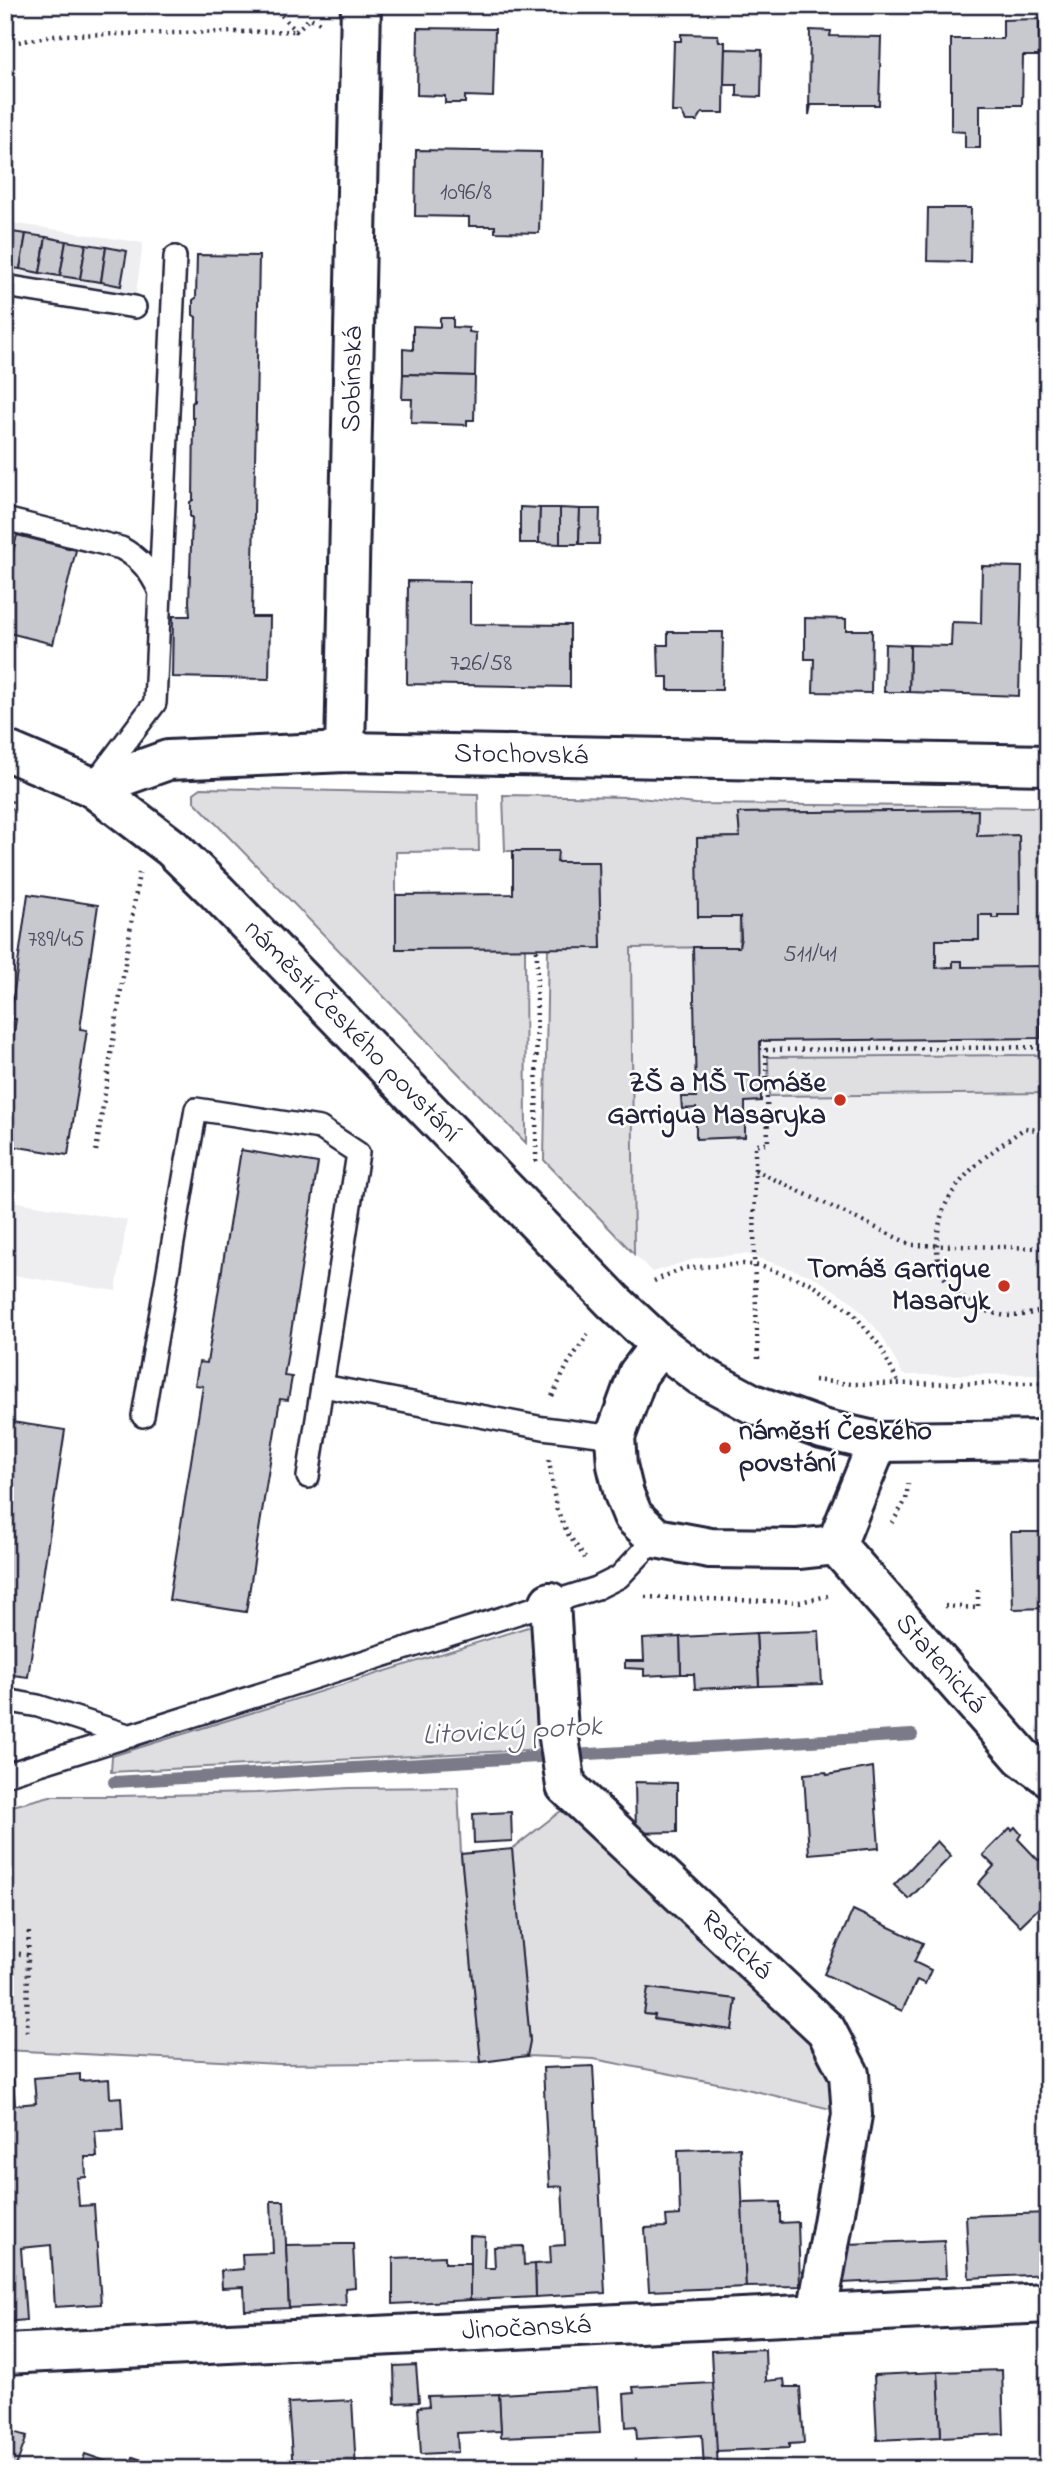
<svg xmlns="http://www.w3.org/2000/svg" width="1053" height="2474" font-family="'Indie Flower',sans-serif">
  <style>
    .built { fill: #eeeef1 }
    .green { fill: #dfdfe2; stroke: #80808e; stroke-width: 2; fill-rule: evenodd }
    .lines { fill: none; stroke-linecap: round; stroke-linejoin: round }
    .stream { stroke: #7a7a88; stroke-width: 12 }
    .building { fill: #c8c8cf; stroke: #22223b; stroke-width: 2 }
    .lane-casing { stroke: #22223b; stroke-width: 26 }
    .street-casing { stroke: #22223b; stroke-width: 44 }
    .secondary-casing { stroke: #22223b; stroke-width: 44 }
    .path { stroke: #22223b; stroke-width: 4.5; stroke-dasharray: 2 5; stroke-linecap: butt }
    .lane { stroke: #fff; stroke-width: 21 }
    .street { stroke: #fff; stroke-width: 38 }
    .secondary { stroke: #fff; stroke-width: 38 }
    .poi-dot { fill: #c8321e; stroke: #fff; stroke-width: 2.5 }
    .labels { text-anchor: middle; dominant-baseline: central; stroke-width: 5; stroke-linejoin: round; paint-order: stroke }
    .number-label { font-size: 24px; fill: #4c4c60 }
    .street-label { font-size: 28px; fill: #22223b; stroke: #fff }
    .poi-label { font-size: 28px; font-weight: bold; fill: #22223b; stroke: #fff; text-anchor: end }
    .water-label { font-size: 30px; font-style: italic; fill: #5c5c6f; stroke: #fff }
  </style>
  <rect width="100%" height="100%" fill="#fff"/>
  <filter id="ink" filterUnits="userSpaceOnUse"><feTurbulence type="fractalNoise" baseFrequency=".0143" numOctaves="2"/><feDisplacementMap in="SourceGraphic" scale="14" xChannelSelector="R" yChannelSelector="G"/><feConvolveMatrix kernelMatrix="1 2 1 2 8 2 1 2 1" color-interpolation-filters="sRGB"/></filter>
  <g filter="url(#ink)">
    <g class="built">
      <polygon points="5,222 143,243 133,316 5,294"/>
      <polygon points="630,797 696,804 1048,807 1048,1374 903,1375 881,1334 851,1301 812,1276 746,1254 698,1258 652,1272 634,1254"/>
      <polygon points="5,1200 127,1220 116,1291 5,1274"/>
    </g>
    <g class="green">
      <polygon points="201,788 478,794 479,851 396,852 396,948 525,948 526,1143 194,801 194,793"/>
      <polygon points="503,795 630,797 696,804 1048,807 1048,1093 769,1096 768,1057 1039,1055 1041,967 962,967 962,961 954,961 953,967 936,968 936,940 979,940 979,915 992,915 992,918 997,918 998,915 1020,914 1019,836 977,836 978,810 738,813 740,837 698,838 698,917 740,917 739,947 631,948 634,1254 544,1160 548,948 600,947 599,862 557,862 557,851 505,851"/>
      <polygon points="531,1626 545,1749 111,1772 112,1756"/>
      <polygon points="458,1787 461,1854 481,2062 279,2064 5,2050 5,1808 50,1796 118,1796 256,1793 349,1788"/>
      <path d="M 562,1810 L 826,2055 L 839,2111 L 738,2087 L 594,2059 L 527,2056 L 530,2041 L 512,1849 ZM 648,1988 L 736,1999 L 732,2029 L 655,2020 L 655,2015 L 644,2014 Z"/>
    </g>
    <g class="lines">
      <polyline class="stream" points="114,1782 912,1735"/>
    </g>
    <g class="building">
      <polygon points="1039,19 1039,56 1023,56 1022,105 980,105 980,148 965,148 965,132 951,131 951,39 1003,39 1003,20"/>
      <polygon points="418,28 495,29 493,97 465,96 465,103 445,103 445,96 417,95"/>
      <polygon points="810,30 831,31 830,36 881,37 879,105 811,105 809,115"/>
      <polygon points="681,34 718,35 719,42 725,42 724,113 702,113 697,121 686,121 681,112 672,112 674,41 681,41"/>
      <polygon points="725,49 762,50 761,97 737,96 737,85 724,85"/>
      <polygon points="416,150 541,152 539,233 495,232 495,226 469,226 469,217 415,216"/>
      <polygon points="928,208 971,208 970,262 927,261"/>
      <polygon points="5,231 26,234 20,269 5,267"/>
      <polygon points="26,234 46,237 40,273 20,269"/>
      <polygon points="46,237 66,241 60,276 40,273"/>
      <polygon points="66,241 86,244 80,279 60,276"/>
      <polygon points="86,244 106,247 101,282 80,279"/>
      <polygon points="106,247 127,251 121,286 101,282"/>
      <polygon points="197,255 259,256 252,617 270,617 269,679 172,677 173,616 190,616 189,602 192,517 190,517 190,502 193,500 194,418 192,418 192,403 194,401 196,317 193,315 193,300 196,298"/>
      <polygon points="440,318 453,318 453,327 469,328 469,332 476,333 475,376 403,374 403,349 413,350 413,326 440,327"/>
      <polygon points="403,374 475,376 474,420 467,420 467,425 411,423 412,399 402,399"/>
      <polygon points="520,507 540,508 539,543 520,543"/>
      <polygon points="540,508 560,508 560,544 539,543"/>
      <polygon points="560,508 580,509 579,544 560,544"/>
      <polygon points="580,509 600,509 599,544 579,544"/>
      <polygon points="17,535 76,550 53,644 5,632 5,550 13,552"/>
      <polygon points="982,566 1022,567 1019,696 909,692 910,645 951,646 952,622 981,623"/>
      <polygon points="408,581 470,582 470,624 570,625 570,687 407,684"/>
      <polygon points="805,618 846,619 846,630 872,630 871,693 813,692 814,659 805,659"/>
      <polygon points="668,632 723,632 722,690 668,690 668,677 659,677 658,645 668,645"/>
      <polygon points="885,644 910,645 909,692 884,692"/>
      <polygon points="978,810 977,836 1019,835 1020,915 998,915 998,918 992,918 992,915 979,915 979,940 936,940 936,968 953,967 953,961 962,961 962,967 1041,966 1040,1038 760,1041 761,1101 745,1102 745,1137 696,1139 696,1108 682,1109 681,1097 696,1097 693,947 739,947 741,938 740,917 698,917 697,838 740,837 738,813"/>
      <polygon points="513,851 558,851 557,862 599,862 601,948 396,949 396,895 513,894"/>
      <polygon points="28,894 98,905 80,1029 87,1030 68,1155 5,1145 5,1093 16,1019 10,1019"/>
      <polygon points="241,1150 318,1163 284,1376 292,1377 288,1400 280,1399 246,1612 169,1600 203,1386 195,1385 199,1362 207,1363"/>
      <polygon points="5,1421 65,1430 28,1677 5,1674"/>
      <polygon points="1011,1532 1048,1532 1048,1608 1013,1609"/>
      <polygon points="819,1631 822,1684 759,1686 756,1633"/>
      <polygon points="756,1633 759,1686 695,1689 694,1674 681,1674 680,1637"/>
      <polygon points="680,1637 681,1674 644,1676 644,1669 625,1668 625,1661 644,1661 643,1639"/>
      <polygon points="873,1767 879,1848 809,1854 804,1774 826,1772 827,1775"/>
      <polygon points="635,1782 677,1783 677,1832 636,1833"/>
      <polygon points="511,1812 512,1841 474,1843 473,1814"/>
      <polygon points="1015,1827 1021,1834 1018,1839 1038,1860 1040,1859 1048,1867 1048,1899 1020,1926 978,1884 994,1866 983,1855 1010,1828 1012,1830"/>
      <polygon points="937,1841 951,1856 909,1899 894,1885"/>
      <polygon points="512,1849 530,2041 527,2056 481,2062 461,1854"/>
      <polygon points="853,1910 923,1943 914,1962 931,1970 925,1984 917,1980 902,2011 824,1974"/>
      <polygon points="648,1988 736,1999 732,2030 654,2019 655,2015 644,2014"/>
      <polygon points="593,2066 605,2293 536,2297 535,2264 551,2263 550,2246 565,2245 562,2186 549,2187 543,2068"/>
      <polygon points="80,2074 80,2081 109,2079 110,2098 121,2097 123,2130 95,2131 97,2157 85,2157 86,2177 77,2178 79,2206 94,2205 101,2304 55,2307 51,2245 21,2248 26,2320 5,2322 5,2080 13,2079 15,2105 36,2103 34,2078"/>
      <polygon points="740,2148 746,2287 649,2291 645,2228 667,2227 666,2216 680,2215 678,2150"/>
      <polygon points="271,2201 284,2201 289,2308 245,2310 244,2287 222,2288 221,2271 243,2269 242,2254 273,2253"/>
      <polygon points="780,2202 780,2223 798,2222 800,2286 746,2287 742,2203"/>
      <polygon points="1048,2213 1048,2274 969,2278 966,2216"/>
      <polygon points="470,2236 485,2237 484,2268 495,2268 494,2247 523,2246 524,2265 535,2264 536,2297 470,2300"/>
      <polygon points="944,2240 946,2278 842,2283 848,2244"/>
      <polygon points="342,2244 353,2244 355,2287 345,2288 346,2305 289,2308 286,2245"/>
      <polygon points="445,2256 445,2263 470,2263 470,2300 393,2304 393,2258"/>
      <polygon points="765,2349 766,2381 784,2379 785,2387 800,2387 804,2443 789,2444 789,2448 716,2451 711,2351"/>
      <polygon points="416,2365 419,2402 395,2403 394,2366"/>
      <polygon points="1002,2370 1004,2434 941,2437 938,2372"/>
      <polygon points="938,2372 941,2437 877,2440 874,2375"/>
      <polygon points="713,2383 718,2469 704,2469 702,2435 637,2439 636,2426 626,2427 624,2394 634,2393 633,2387"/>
      <polygon points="597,2388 600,2433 501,2437 499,2394"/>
      <polygon points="499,2394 501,2431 457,2433 458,2452 421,2454 418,2407 429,2406 428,2396"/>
      <polygon points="352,2400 356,2469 293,2469 288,2403"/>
      <polygon points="5,2422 11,2424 10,2431 27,2436 15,2469 5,2469"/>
      <polygon points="85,2454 128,2469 80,2469"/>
      <polygon points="133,2457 156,2465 155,2469 129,2469"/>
    </g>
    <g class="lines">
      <defs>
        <g id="lane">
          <polyline points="5,286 135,307"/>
          <path d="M 5,519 L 121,548 C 141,559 150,571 160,592"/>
          <polyline points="97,780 155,703 175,257"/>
          <polyline points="323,1386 543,1428 615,1437"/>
          <polyline points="143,1416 196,1109 320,1128 358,1153 308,1477"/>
          <polyline points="5,1700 38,1706 131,1736"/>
          <polyline points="5,1775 597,1588 619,1577 656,1538"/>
        </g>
        <g id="street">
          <path id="s1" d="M 345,752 L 361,5"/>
          <path id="s2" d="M 92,787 L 168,760 L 345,752 L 1048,765"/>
          <polyline points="660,1345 638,1374 615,1437 617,1465 624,1494 633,1516 656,1538 710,1548 798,1549 836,1545"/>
          <path id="s3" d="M 836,1545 L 1022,1757 L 1048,1776"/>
          <polyline points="836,1545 878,1442"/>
          <path id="s4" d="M 550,1602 L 558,1731 L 566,1786 L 826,2030 L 849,2074 L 852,2115 L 817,2314"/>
          <path id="s5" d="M 5,2354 L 1048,2303"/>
        </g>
        <g id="secondary">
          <path id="s6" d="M 5,750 L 92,787 L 172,848 L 217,892 L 613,1301 L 660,1345 L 701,1376 L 753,1404 L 822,1429 L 878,1442 L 1048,1440"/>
        </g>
      </defs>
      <use href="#lane" class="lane-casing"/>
      <use href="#street" class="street-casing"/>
      <use href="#secondary" class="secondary-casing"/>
      <g class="path">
        <polyline points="272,5 296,31 310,18 320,23"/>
        <polyline points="5,44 60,35 296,31"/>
        <polyline points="5,844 12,797"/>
        <path d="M 1048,1132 L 1025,1128 C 995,1149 967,1167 948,1200 C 937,1218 932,1259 944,1277 C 958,1299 985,1315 1011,1316 C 1022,1316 1036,1312 1048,1310"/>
        <polyline points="96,1151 139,873"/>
        <polyline points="536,1162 537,948"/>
        <polyline points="755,1170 755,1144 768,1144 766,1050 1048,1047"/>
        <polyline points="654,1281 684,1268 744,1264 760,1266 810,1283 852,1312 880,1346 899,1384"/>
        <polyline points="758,1359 754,1257 755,1170 912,1245 1048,1248"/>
        <polyline points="814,1380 852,1384 1048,1383"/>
        <polyline points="552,1396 568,1364 588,1334"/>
        <polyline points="549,1460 556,1508 568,1534 585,1558"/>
        <polyline points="892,1523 906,1500 908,1484"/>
        <polyline points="645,1597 799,1602 828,1596"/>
        <polyline points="945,1606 978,1608 978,1587"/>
        <polyline points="5,1952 28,1955 27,2034"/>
        <polyline points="28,1955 29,1928"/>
      </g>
      <use href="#lane" class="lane"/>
      <use href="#street" class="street"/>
      <use href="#secondary" class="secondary"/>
    </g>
  </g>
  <g class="poi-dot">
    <circle cx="840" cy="1100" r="7"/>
    <circle cx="1004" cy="1286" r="7"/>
    <circle cx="725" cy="1448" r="7"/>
  </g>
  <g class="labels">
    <g class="number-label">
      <text x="466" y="193">1096/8</text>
      <text x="481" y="664">726/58</text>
      <text x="56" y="940">789/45</text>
      <text x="810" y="955">511/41</text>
    </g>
    <g class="street-label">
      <text stroke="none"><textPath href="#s1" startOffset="373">Sobínská</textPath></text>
      <text stroke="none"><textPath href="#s2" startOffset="434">Stochovská</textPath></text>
      <text stroke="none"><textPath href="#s6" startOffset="452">náměstí Českého povstání</textPath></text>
      <text stroke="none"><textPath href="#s3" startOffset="158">Statenická</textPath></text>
      <text stroke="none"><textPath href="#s4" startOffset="418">Račická</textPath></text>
      <text stroke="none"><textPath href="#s5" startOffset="522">Jinočanská</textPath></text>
    </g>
    <g class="poi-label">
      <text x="826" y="1084">ZŠ a MŠ Tomáše<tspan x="826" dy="32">Garrigua Masaryka</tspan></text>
      <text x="990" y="1270">Tomáš Garrigue<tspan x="990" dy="32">Masaryk</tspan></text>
      <text x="739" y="1432" text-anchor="start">náměstí Českého<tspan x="739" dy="32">povstání</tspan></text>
    </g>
    <g class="water-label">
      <text transform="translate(512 1732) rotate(-3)">Litovický potok</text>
    </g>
  </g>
  <rect width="1053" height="2474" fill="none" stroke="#fff" stroke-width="28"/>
  <rect x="14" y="14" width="1025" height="2446" fill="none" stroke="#22223b" stroke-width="2.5" filter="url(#ink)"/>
</svg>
